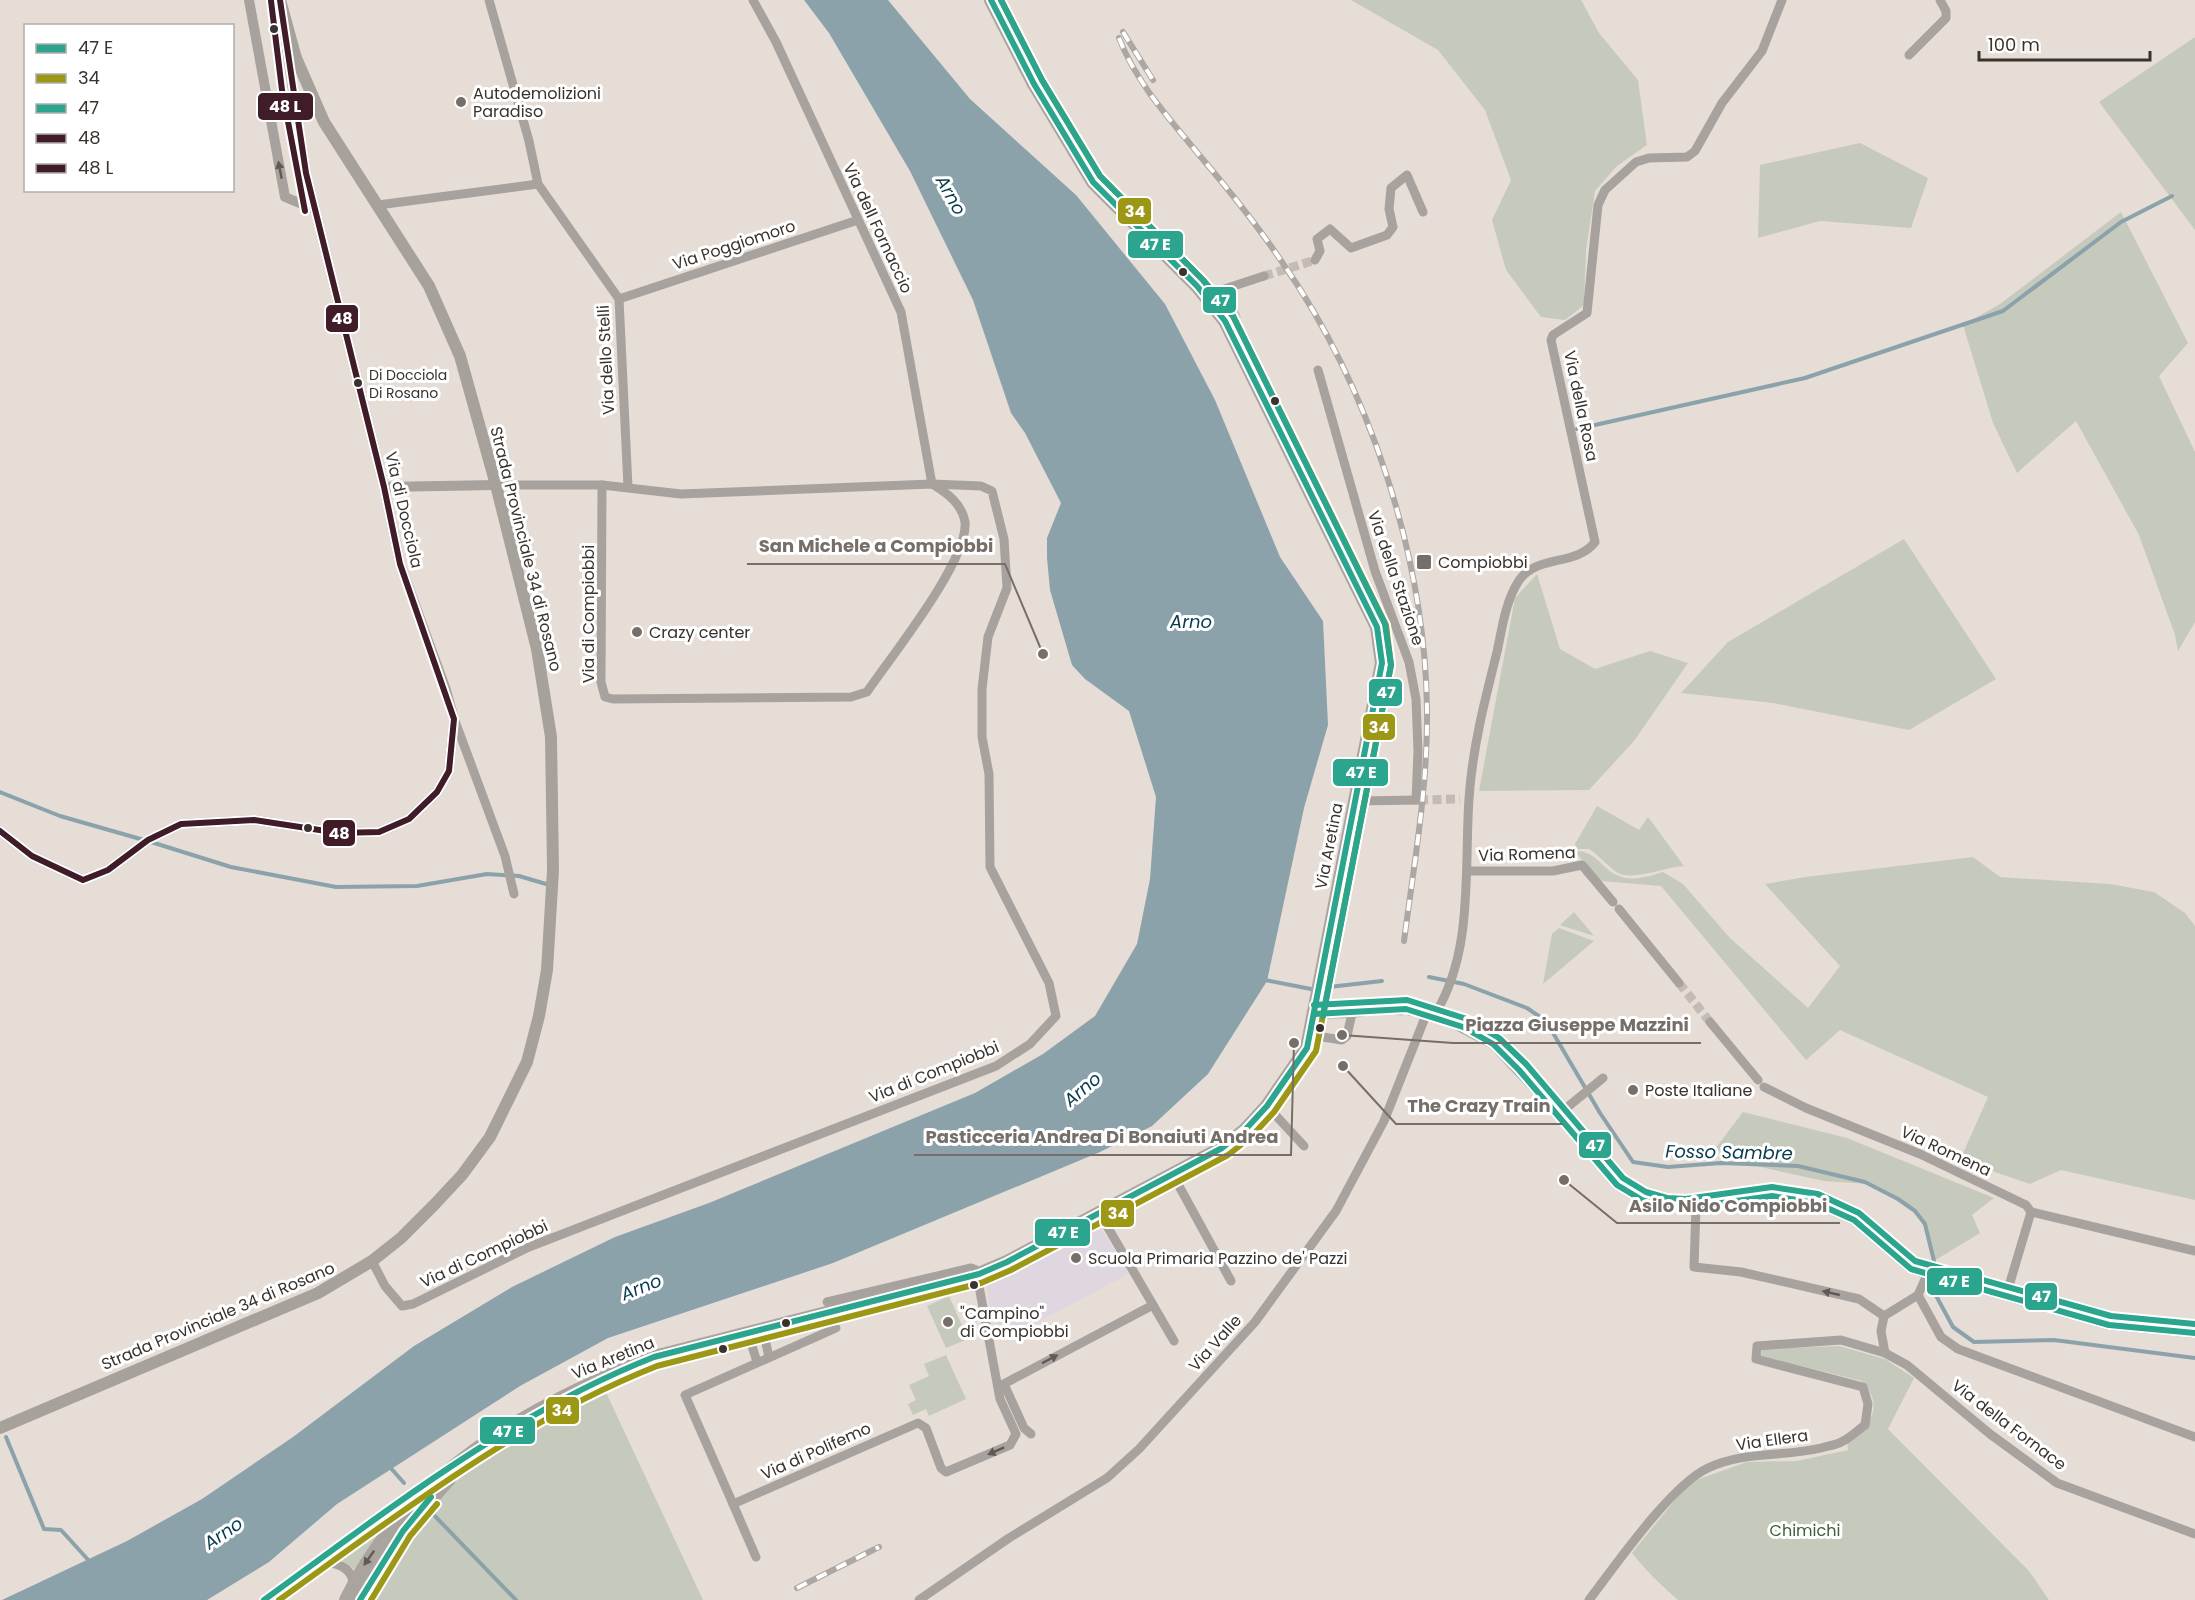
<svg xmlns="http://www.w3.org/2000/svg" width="2195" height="1600" font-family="Poppins,sans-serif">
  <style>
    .education { fill: #dfd6df }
    .green { fill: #c6cabc }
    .water { fill: #8ca2ab }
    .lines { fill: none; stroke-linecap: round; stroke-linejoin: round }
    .stream { stroke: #8ca2ab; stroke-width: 4 }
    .minor-tunnel { stroke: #c3bbb4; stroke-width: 9; stroke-dasharray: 9 4.5; stroke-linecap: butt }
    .tertiary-tunnel { stroke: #c3bbb4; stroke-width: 10; stroke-dasharray: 10 5; stroke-linecap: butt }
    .minor { stroke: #a7a29e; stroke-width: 9 }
    .tertiary { stroke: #a7a29e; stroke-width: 10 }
    .secondary { stroke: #a7a19b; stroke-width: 12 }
    .primary { stroke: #aaa49f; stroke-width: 14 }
    .rail-casing { stroke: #aca7a2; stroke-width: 6 }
    .rail { stroke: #fff; stroke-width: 4; stroke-dasharray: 11; stroke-linecap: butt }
    .bus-1-casing { stroke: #fff; stroke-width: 10 }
    .bus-2-casing { stroke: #fff; stroke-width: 10 }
    .bus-3-casing { stroke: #fff; stroke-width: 10 }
    .bus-4-casing { stroke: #fff; stroke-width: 10 }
    .bus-5-casing { stroke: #fff; stroke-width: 10 }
    .bus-1 { stroke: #2ba58e; stroke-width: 6 }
    .bus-2 { stroke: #9c9816; stroke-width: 6 }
    .bus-3 { stroke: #2ba58e; stroke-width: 6 }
    .bus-4 { stroke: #401c29; stroke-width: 6 }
    .bus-5 { stroke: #401c29; stroke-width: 6 }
    .oneway { fill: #605955 }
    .oneway2 { fill: #615a55 }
    .bus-dot { fill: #39322d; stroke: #fff; stroke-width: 2 }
    .poi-dot { fill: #766e68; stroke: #fff; stroke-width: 2 }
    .labels { text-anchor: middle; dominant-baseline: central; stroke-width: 6; stroke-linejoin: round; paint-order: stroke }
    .bus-label { font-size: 14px; fill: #39322d; stroke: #fff; text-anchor: start }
    .poi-label { font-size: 16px; fill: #39322d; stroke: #fff; text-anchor: start }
    .street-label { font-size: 16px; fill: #39322d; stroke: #fff }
    .park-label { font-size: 16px; fill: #3f5e35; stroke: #fff }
    .water-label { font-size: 18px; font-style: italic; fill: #073c4e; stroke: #fff }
    .leader { fill: none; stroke: #766e68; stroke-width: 2 }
    .callout-dot { fill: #766e68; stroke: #fff; stroke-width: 2 }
    .callout-label { font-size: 18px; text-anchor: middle; font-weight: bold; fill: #766e68; stroke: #fff; stroke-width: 6; stroke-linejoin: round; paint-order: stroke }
    .line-badge { stroke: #fff; stroke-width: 2 }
    .badge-label { font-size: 16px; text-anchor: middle; font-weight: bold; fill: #fff }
  </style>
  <rect width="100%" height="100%" fill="#e6ddd6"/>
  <polygon class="education" points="1098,1224 1129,1274 1003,1340 1004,1333 992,1317 986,1282"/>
  <g class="green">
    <polygon points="1351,0 1581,0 1599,33 1638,80 1647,145 1617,166 1595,191 1586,250 1584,305 1565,320 1541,317 1506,270 1492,220 1511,180 1485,110 1438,50"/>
    <polygon points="2195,37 2195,230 2099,102"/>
    <polygon points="1860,143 1928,178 1911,228 1820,221 1758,238 1760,165"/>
    <polygon points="2121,212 2188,343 2159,376 2195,452 2195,622 2178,651 2175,635 2139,535 2076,421 2017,473 1993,423 1963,325 2000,304"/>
    <polygon points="1229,295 1233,298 1241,317 1234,321 1225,302 1224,299"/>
    <polygon points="1904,539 1996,679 1909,730 1773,703 1681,693 1728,642"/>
    <polygon points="1537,574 1560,649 1595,669 1650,651 1688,663 1634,741 1589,790 1479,791 1515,598"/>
    <path d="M 1597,806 L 1639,830 L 1648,817 L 1684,866 C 1666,867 1633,881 1618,873 C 1608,867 1599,855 1589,849 L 1576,849 L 1575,844 Z"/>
    <path d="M 1580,851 C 1589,853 1595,857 1601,863 C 1620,884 1638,880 1663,872 L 1683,884 L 1730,938 L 1808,1008 L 1840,966 L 1765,884 L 1805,877 L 1973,857 L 2000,877 L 2110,884 L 2154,892 L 2185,913 L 2195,926 L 2195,1200 L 2061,1170 L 2030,1184 L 1960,1160 L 1988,1097 L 1840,1030 L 1806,1060 L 1661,886 L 1601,881 L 1576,853 Z"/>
    <polygon points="1574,912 1594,936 1560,925"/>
    <polygon points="1559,928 1594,941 1543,984 1552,934"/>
    <polygon points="1743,1112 1847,1138 1994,1198 1972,1215 1980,1233 1934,1261 1926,1227 1917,1213 1869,1184 1824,1181 1742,1163 1715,1149"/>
    <polygon points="949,1296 968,1339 946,1348 927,1306"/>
    <path d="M 1839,1346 L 1885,1359 L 1914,1378 L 1888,1429 L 2029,1571 L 2049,1600 L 1678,1600 C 1661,1585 1646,1571 1632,1553 L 1683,1490 L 1699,1479 L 1747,1462 L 1797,1461 L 1848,1450 L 1847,1443 C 1869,1425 1886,1408 1862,1381 L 1761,1356 L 1762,1349 Z"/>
    <polygon points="946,1355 966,1399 929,1416 926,1409 913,1415 908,1404 916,1400 909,1385 929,1376 924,1364"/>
    <path d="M 603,1386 L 703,1600 L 368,1600 C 378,1581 387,1561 399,1544 C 436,1490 490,1452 543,1416 L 549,1422 L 577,1408 L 577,1400 Z"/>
    <polygon points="389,1520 355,1570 336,1556"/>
  </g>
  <polygon class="water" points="804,0 888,0 970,99 1076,195 1165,304 1215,400 1280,557 1323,621 1328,725 1304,808 1267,981 1208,1074 1152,1126 1100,1152 833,1263 608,1338 520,1386 337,1504 269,1562 207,1600 2,1600 127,1541 202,1499 293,1437 414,1346 512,1287 615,1237 709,1203 975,1093 1043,1054 1095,1016 1137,944 1150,879 1156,797 1129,711 1085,679 1072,665 1050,590 1047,558 1047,538 1061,503 1025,433 1011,413 973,300 910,171 829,33"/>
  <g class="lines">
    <g class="stream">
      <polyline points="1577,429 1805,378 2003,311 2121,222 2172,196"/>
      <polyline points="0,792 60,816 144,840"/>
      <polyline points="151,842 231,867 336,887 417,886 487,874 519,876 546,884"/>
      <polyline points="1429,977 1464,984 1527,1008 1546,1021 1600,1113 1633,1162 1668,1167 1721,1163 1798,1166 1865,1182 1898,1199 1915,1211 1925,1224 1934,1261 1933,1290 1953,1327 1974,1342 2054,1340 2195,1358"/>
      <polyline points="1265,980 1311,989"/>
      <polyline points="1329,987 1382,981"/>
      <polyline points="6,1437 44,1529 61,1530 91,1563"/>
      <polyline points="389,1466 404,1483"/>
      <polyline points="431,1512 516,1600"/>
    </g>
    <g class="minor-tunnel">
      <polyline points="1264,276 1315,260"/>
      <polyline points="1419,800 1460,799"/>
      <polyline points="1679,983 1710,1022"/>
    </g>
    <polyline class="tertiary-tunnel" points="1378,1009 1412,1011"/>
    <g class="minor">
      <polyline points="489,0 529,141 538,184 619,299 628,487"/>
      <polyline points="753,0 776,42 901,312 932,484"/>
      <polyline points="1909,55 1946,18 1946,11 1940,0"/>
      <polyline points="378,205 538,184"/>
      <polyline points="1315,260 1320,251 1317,239 1330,229 1351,248 1387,235 1393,227 1389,209 1391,188 1407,175 1423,212"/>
      <polyline points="1206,295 1264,276"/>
      <polyline points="619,299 858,220"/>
      <polyline points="1318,370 1375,571 1409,662 1416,699 1418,751 1416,800"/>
      <path d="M 602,485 L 601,682 L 605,697 L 613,699 L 851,697 L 867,692 C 890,658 969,560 965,522 C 962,504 948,494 934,485"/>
      <polyline points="455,721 505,856 514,894"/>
      <polyline points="1355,801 1419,800"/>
      <polyline points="1469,871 1553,871 1582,865 1613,902"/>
      <polyline points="1619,909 1679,983"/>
      <path d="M 1434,1016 C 1474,952 1464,873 1469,799 C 1472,750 1485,699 1497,652 C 1502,629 1505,603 1518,582 C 1535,554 1576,567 1595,542 L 1551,340 L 1553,335 L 1587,313 L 1598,205 L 1605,190 L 1636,162 L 1649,158 L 1687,157 L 1695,151 L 1722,103 L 1762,51 L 1782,0"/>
      <polyline points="1710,1022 1758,1080"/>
      <polyline points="1310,1035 1342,1040 1347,1036 1352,1013"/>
      <polyline points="1764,1087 1806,1108 1920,1154 2026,1205 2031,1212 2006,1296"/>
      <polyline points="1267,1106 1304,1146"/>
      <polyline points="1559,1114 1603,1078"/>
      <polyline points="1173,1175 1231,1281"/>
      <polyline points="1696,1207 1694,1267 1741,1272 1859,1299 1884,1316"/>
      <polyline points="2031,1212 2195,1251"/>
      <polyline points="1100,1214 1174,1341"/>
      <polyline points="372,1261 385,1286 402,1306 413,1304 529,1247 996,1066 1030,1044 1056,1016 1049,983 990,867 989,774 982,737 982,689 988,637 1007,588 1004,539 992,491 981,486 932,484 681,494 602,485 496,485"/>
      <polyline points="1918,1295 1941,1337 1958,1349 2195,1437"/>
      <polyline points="827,1302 971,1268 976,1270 1000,1399 1016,1434 1010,1445 946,1472 941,1468 926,1428 918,1423 733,1504 685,1395 836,1328"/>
      <polyline points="763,1330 769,1357"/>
      <polyline points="748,1333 757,1362"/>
      <polyline points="1885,1353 1881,1331 1884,1316 1918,1295 1927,1275"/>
      <polyline points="1004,1384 1024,1428 1031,1434"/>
      <polyline points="998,1387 1153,1305"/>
      <polyline points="733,1504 756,1557"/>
      <path d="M 315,1566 C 333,1559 354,1566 354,1588"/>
      <polyline points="264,1600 433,1479"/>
      <polyline points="919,1600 1009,1538 1107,1478 1139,1449 1255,1322 1336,1211 1384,1121 1426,1015"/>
      <path d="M 1589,1600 C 1615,1566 1671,1485 1708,1468 C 1743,1451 1784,1457 1821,1448 C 1828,1446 1837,1445 1843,1441 C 1851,1437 1858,1430 1865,1425 L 1868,1404 L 1863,1387 L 1756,1359 L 1757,1346 L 1841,1340 L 1885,1353 L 1907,1365 L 1990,1434 L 2057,1483 L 2195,1534"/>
    </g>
    <g class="tertiary">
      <polyline points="249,0 285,197 314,209"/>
      <polyline points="384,487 496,485"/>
      <polyline points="0,831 32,856 83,880 108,870 148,840 181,824 254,820 339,833 379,832 409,819 437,792 449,771 454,719 446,690 400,564 384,487 306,173 284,31"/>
      <polyline points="1412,1011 1447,1020 1493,1044 1559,1114 1617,1185 1642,1200 1665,1207 1686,1208 1772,1196 1816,1203 1854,1220 1911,1269 2109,1325 2195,1333"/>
      <polyline points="1314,1014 1352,1013 1378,1009"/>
    </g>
    <polyline class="secondary" points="0,1428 318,1293 372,1261 401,1238 434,1205 462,1175 490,1137 527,1062 539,1016 547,970 553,870 551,737 537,649 496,485 460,356 429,286 324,122 296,58 280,0"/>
    <g class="primary">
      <path d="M 346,1600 C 407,1474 528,1406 654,1357 L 979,1274 L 1007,1262 L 1222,1148 L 1245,1130 L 1267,1106 L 1307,1048 L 1382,663 L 1377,627 L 1225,321 L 1197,286 L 1093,182 L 1034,84 L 991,0"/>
      <polyline points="360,1600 403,1531 449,1479"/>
    </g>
    <defs>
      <g id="rail">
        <polyline points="1123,32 1153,80"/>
        <path d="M 1119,38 C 1137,84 1169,118 1200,156 C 1229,190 1257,225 1282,262 C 1369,387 1425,556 1427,709 C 1428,787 1414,864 1404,941"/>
        <polyline points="797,1588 879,1547"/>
      </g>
    </defs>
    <use href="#rail" class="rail-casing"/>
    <use href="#rail" class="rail"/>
    <defs>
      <g id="bus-1">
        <polyline points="1314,1014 1406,1009 1463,1027 1493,1044 1519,1070 1617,1185 1642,1200 1665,1207 1686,1208 1772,1196 1816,1203 1854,1220 1911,1269 2109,1325 2195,1333"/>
        <path d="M 264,1600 C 388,1510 510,1414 654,1357 L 979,1274 L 1007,1262 L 1222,1148 L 1245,1130 L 1267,1106 L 1307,1048 L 1382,663 L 1377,627 L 1225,321 L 1197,286 L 1093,182 L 1034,84 L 991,0"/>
        <polyline points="360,1600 403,1531 431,1497"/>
      </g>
      <g id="bus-2">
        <path d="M 279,1600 C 400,1513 518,1421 657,1366 L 981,1283 L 1011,1270 L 1228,1155 L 1251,1137 L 1274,1112 L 1316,1051 L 1391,665 L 1386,625 L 1233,316 L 1203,280 L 1100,176 L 1042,80 L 1001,0"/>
        <polyline points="371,1600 410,1536 437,1504"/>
      </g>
      <g id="bus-3">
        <polyline points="1001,0 1042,80 1100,176 1203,280 1233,316 1385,624 1391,665 1323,1016"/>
        <polyline points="1314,1005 1407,1000 1467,1019 1499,1038 1526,1064 1623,1178 1646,1192 1667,1198 1686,1199 1772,1187 1818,1194 1859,1213 1915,1261 2111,1316 2195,1324"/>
      </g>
      <polyline id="bus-4" points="0,831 32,856 83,880 108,870 148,840 181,824 254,820 339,833 379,832 409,819 437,792 449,771 454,719 400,564 384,487 306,173 280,0"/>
      <polyline id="bus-5" points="271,1 282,90 305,211"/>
    </defs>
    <use href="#bus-1" class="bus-1-casing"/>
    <use href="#bus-2" class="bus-2-casing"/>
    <use href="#bus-3" class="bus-3-casing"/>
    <use href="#bus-4" class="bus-4-casing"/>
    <use href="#bus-5" class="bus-5-casing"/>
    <use href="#bus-1" class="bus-1"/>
    <use href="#bus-2" class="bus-2"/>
    <use href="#bus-3" class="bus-3"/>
    <use href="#bus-4" class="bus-4"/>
    <use href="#bus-5" class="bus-5"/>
  </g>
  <defs><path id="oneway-solid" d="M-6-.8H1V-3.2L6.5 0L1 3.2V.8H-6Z" transform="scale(1.5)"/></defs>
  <g class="oneway">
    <use href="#oneway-solid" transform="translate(280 170) rotate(-101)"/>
    <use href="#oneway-solid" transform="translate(1831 1293) rotate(-167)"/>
    <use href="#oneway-solid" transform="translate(1050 1359) rotate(-28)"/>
    <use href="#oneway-solid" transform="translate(996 1451) rotate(156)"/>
  </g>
  <use class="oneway2" href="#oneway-solid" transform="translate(369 1558) rotate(125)"/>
  <g class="bus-dot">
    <circle cx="274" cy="29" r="5"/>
    <circle cx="1183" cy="272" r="5"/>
    <circle cx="358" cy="383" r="5"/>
    <circle cx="1275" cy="401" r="5"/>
    <circle cx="308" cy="828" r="5"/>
    <circle cx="1320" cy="1028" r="5"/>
    <circle cx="974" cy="1285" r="5"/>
    <circle cx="786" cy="1323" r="5"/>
    <circle cx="723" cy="1349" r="5"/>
  </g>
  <g class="poi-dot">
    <circle cx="461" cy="102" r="6"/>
    <rect x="1416" y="554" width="16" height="16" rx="3"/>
    <circle cx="637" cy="632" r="6"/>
    <circle cx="1633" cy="1090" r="6"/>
    <circle cx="1076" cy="1258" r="6"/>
    <circle cx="948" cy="1322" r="6"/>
  </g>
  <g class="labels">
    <g class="bus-label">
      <text x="369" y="375">Di Docciola<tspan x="369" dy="18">Di Rosano</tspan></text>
    </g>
    <g class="poi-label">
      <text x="473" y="93">Autodemolizioni<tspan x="473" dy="18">Paradiso</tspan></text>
      <text x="1438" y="562">Compiobbi</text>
      <text x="649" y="632">Crazy center</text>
      <text x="1645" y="1090">Poste Italiane</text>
      <text x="1088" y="1258">Scuola Primaria Pazzino de' Pazzi</text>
      <text x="960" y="1313">"Campino"<tspan x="960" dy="18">di Compiobbi</tspan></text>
    </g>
    <g class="street-label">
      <text transform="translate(878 228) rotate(65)">Via dell Fornaccio</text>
      <text transform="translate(734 245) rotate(-18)">Via Poggiomoro</text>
      <text transform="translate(606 360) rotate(-93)">Via dello Stelli</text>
      <text transform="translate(1581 406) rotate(78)">Via della Rosa</text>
      <text transform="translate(404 510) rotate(77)">Via di Docciola</text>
      <text transform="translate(526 549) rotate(76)">Strada Provinciale 34 di Rosano</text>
      <text transform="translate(1396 578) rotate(71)">Via della Stazione</text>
      <text transform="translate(588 614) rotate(-90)">Via di Compiobbi</text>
      <text transform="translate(1329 846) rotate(-79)">Via Aretina</text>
      <text transform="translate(1527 854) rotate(-2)">Via Romena</text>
      <text transform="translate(934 1072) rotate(-22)">Via di Compiobbi</text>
      <text transform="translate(1946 1151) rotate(25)">Via Romena</text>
      <text transform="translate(484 1254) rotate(-25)">Via di Compiobbi</text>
      <text transform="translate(218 1316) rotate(-23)">Strada Provinciale 34 di Rosano</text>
      <text transform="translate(1215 1343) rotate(-48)">Via Valle</text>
      <text transform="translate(613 1358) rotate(-22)">Via Aretina</text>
      <text transform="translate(2009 1425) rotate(37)">Via della Fornace</text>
      <text transform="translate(1772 1440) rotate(-8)">Via Ellera</text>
      <text transform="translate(816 1451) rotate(-24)">Via di Polifemo</text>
    </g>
    <g class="park-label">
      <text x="1805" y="1530">Chimichi</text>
    </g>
    <g class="water-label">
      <text transform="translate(951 195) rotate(61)">Arno</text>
      <text x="1191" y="621">Arno</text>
      <text transform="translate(1082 1089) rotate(-40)">Arno</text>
      <text transform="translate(1729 1152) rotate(1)">Fosso Sambre</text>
      <text transform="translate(641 1287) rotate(-22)">Arno</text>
      <text transform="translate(223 1533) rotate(-34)">Arno</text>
    </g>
  </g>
  <path class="leader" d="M1043 654L1005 564H747M1342 1035L1453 1043H1701M1343 1066L1396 1124H1563M1294 1043L1291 1155H914M1564 1180L1617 1223H1840"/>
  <g class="callout-dot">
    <circle cx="1043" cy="654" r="6"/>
    <circle cx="1342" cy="1035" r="6"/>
    <circle cx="1343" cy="1066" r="6"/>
    <circle cx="1294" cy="1043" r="6"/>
    <circle cx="1564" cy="1180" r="6"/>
  </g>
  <g class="callout-label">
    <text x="876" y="552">San Michele a Compiobbi</text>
    <text x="1577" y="1031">Piazza Giuseppe Mazzini</text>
    <text x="1479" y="1112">The Crazy Train</text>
    <text x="1102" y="1143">Pasticceria Andrea Di Bonaiuti Andrea</text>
    <text x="1728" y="1212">Asilo Nido Compiobbi</text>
  </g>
  <g class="line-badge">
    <rect x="257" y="92" width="57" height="29" rx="6" fill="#401c29"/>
    <rect x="1117" y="197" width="35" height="28" rx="6" fill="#9c9816"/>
    <rect x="1127" y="230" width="57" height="29" rx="6" fill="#2ba58e"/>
    <rect x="1202" y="286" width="35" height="28" rx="6" fill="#2ba58e"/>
    <rect x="325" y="304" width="34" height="29" rx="6" fill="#401c29"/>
    <rect x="1368" y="678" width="35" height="29" rx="6" fill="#2ba58e"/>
    <rect x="1362" y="713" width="34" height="28" rx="6" fill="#9c9816"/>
    <rect x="1332" y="758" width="57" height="29" rx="6" fill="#2ba58e"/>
    <rect x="322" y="819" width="34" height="28" rx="6" fill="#401c29"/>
    <rect x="1578" y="1131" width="34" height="28" rx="6" fill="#2ba58e"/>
    <rect x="1100" y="1199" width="35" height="29" rx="6" fill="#9c9816"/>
    <rect x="1034" y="1218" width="57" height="29" rx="6" fill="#2ba58e"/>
    <rect x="1926" y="1267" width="57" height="29" rx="6" fill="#2ba58e"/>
    <rect x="2024" y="1282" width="34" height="29" rx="6" fill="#2ba58e"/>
    <rect x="545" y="1396" width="35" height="29" rx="6" fill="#9c9816"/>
    <rect x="479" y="1416" width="57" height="29" rx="6" fill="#2ba58e"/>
  </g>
  <g class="badge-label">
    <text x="285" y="112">48 L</text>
    <text x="1135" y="217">34</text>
    <text x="1155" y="250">47 E</text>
    <text x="1220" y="306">47</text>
    <text x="342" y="324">48</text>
    <text x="1386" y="698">47</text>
    <text x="1379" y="733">34</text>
    <text x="1361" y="778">47 E</text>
    <text x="339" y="839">48</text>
    <text x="1595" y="1151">47</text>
    <text x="1118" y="1219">34</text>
    <text x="1063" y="1238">47 E</text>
    <text x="1954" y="1287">47 E</text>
    <text x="2041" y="1302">47</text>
    <text x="562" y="1416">34</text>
    <text x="508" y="1437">47 E</text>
  </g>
  <rect x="24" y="24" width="210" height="168" fill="#ffffff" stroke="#b0adab" stroke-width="1.5"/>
  <rect x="36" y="44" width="30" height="9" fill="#2ba58e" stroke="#b0adab" stroke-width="1.5"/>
  <text x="78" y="54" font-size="18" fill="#39322d">47 E</text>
  <rect x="36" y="74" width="30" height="9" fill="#9c9816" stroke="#b0adab" stroke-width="1.5"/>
  <text x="78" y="84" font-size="18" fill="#39322d">34</text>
  <rect x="36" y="104" width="30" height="9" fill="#2ba58e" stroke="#b0adab" stroke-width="1.5"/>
  <text x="78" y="114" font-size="18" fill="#39322d">47</text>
  <rect x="36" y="134" width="30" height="9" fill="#401c29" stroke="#b0adab" stroke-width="1.5"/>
  <text x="78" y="144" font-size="18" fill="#39322d">48</text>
  <rect x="36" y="164" width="30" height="9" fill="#401c29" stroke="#b0adab" stroke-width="1.5"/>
  <text x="78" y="174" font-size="18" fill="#39322d">48 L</text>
  <path d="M1979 51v9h171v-9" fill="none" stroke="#39322d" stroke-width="3"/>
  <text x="1988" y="51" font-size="18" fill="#39322d" stroke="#ffffff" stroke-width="4.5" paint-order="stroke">100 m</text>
</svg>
